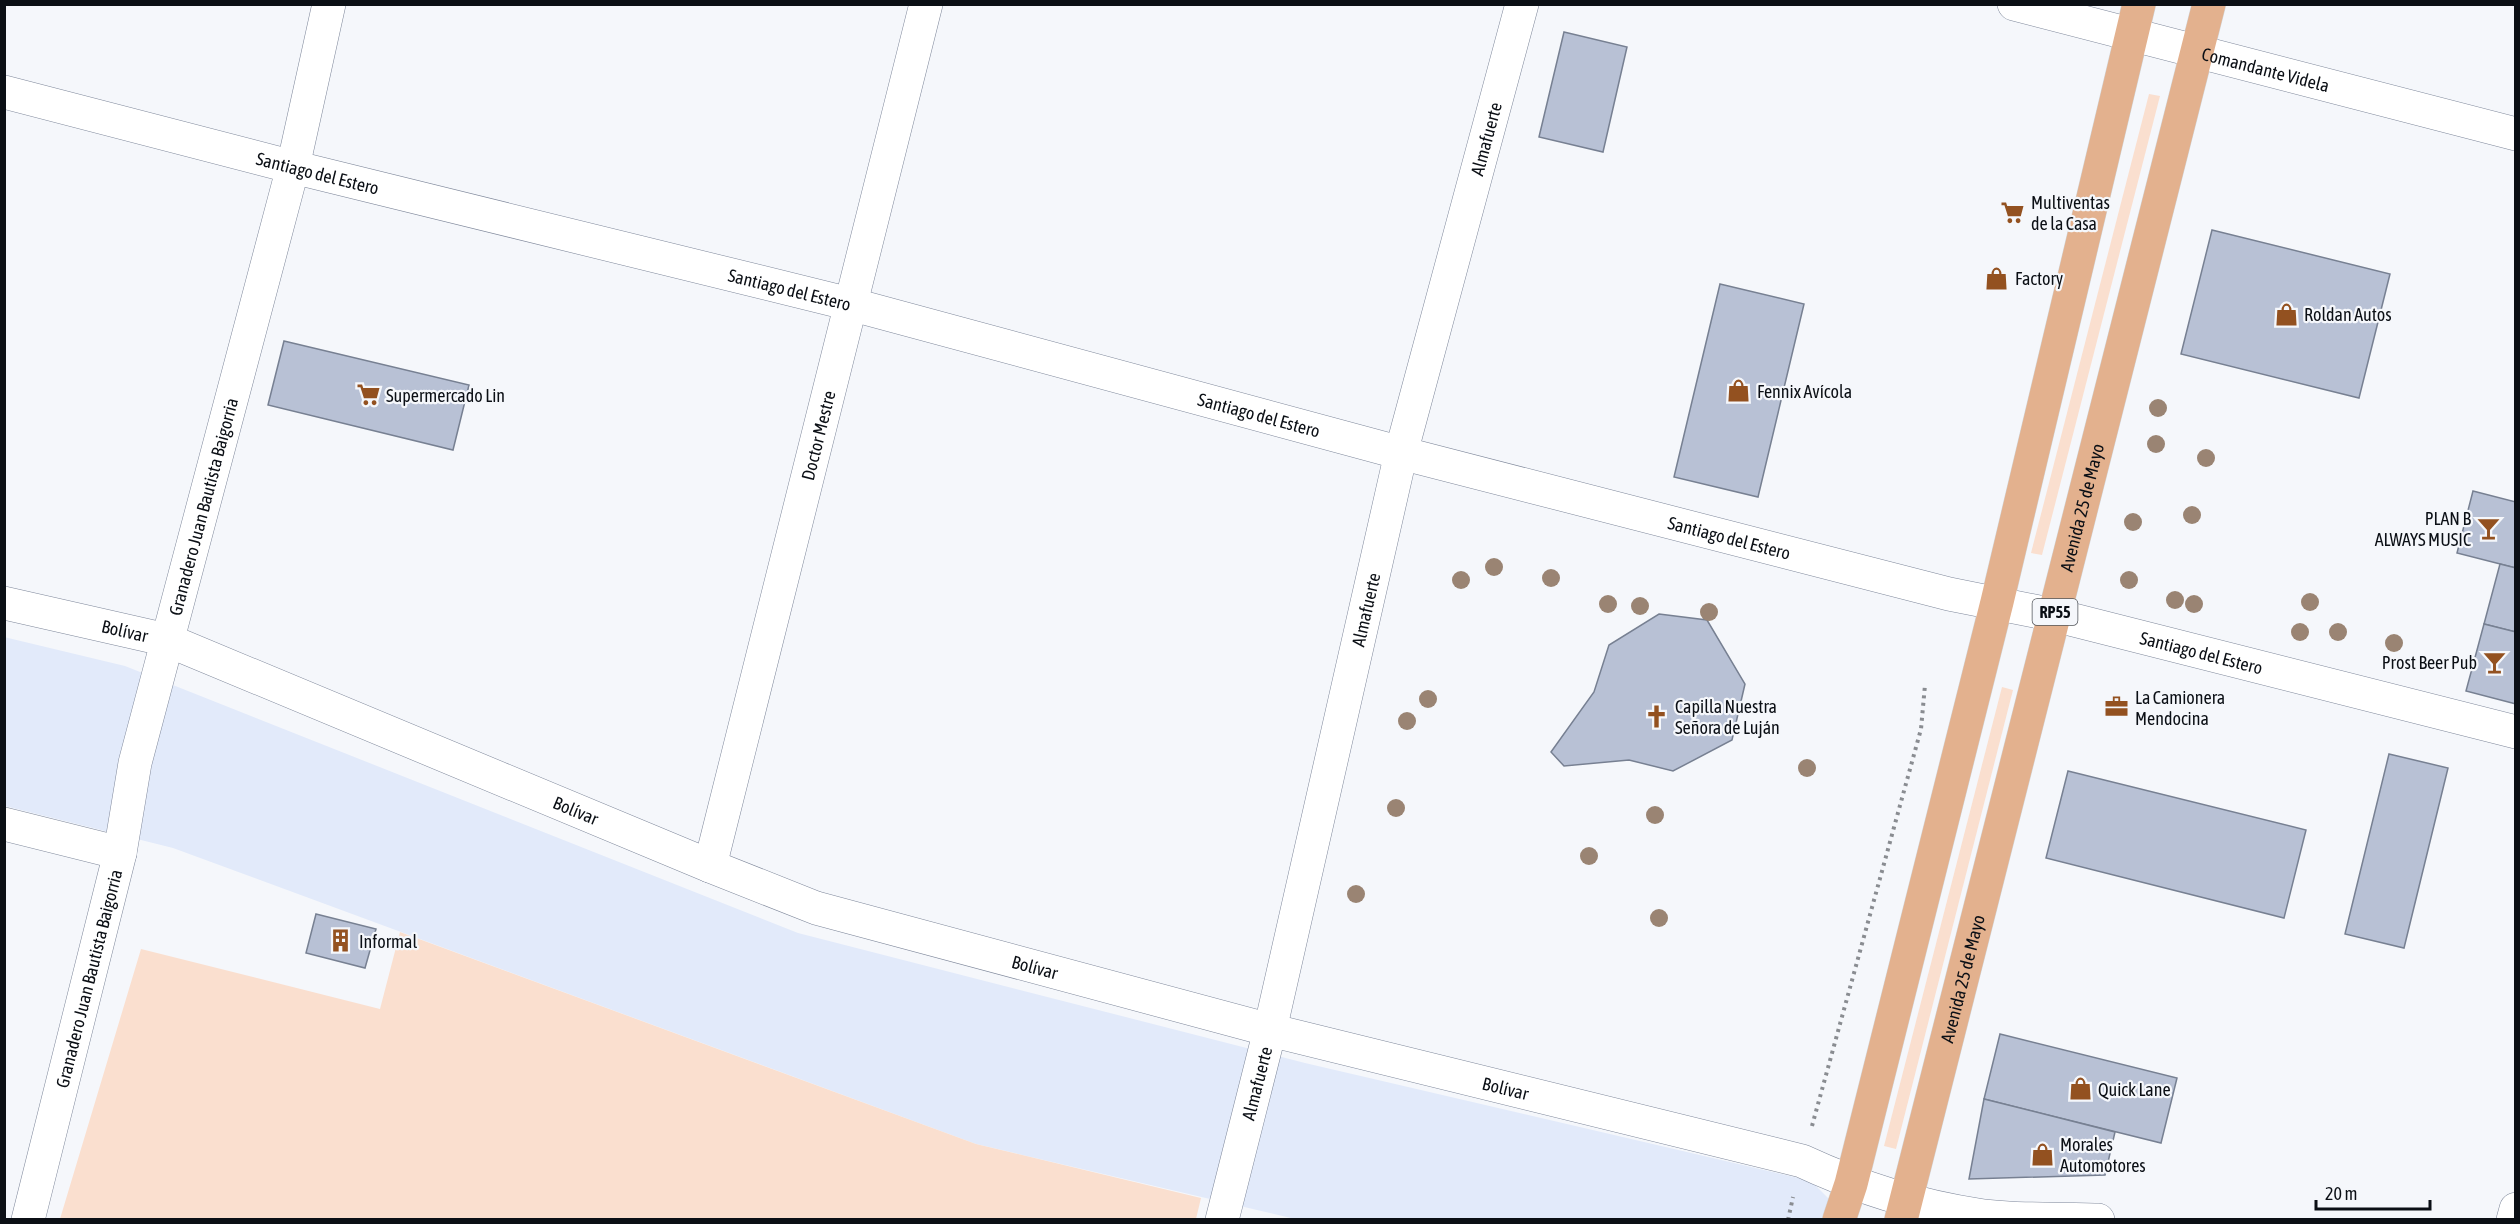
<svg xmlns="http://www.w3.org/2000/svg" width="2520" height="1224" font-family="'Asap Condensed',sans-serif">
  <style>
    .built { fill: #e2eafa }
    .green { fill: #fadfcf }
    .building { fill: #b8c1d5; stroke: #778092; stroke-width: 1.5 }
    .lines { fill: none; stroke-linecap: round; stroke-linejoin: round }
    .street-casing { stroke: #7f889b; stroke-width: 34 }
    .primary-casing { stroke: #d3d4d5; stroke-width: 34 }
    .path { stroke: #898c91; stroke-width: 4; stroke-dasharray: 3 4.5; stroke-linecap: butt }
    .street { stroke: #fff; stroke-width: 33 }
    .primary { stroke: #e3b18e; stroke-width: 33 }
    .tree { fill: #9a8473 }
    .labels { text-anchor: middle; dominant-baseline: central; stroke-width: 4.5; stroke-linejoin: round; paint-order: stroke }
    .shield { fill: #f5f7fb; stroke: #51555a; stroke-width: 1.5 }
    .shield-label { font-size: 16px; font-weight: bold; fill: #0b0f15 }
    .street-label { font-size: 18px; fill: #0b0f15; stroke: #f5f7fb }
    .poi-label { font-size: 18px; fill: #0b0f15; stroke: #f5f7fb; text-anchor: start }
  </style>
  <rect width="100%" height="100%" fill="#f5f7fb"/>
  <polygon class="built" points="4,637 125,666 798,933 1305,1063 1811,1181 1831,1201 1823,1220 1295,1219 976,1144 173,848 5,806"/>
  <g class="green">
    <polygon points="2149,94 2160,96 2042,555 2031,553"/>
    <polygon points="2002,687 2013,690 1896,1149 1884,1146"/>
    <polygon points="400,932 976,1144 1201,1198 1196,1219 60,1219 141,949 380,1009"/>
  </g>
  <g class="building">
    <polygon points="1564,32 1627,47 1603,152 1539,137"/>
    <polygon points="2212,230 2390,274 2359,398 2181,354"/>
    <polygon points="1720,284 1804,304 1758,497 1674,477"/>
    <polygon points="284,341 469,385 453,450 268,405"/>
    <polygon points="2473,491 2516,502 2516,568 2457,553"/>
    <polygon points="2500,564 2516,568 2516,632 2484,624"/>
    <polygon points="1659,614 1707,620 1745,684 1732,740 1673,771 1629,760 1564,766 1551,752 1594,692 1609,645"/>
    <polygon points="2484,624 2516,632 2516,704 2466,691"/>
    <polygon points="2389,754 2448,768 2404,948 2345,934"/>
    <polygon points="2068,771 2306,830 2284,918 2046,858"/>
    <polygon points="316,914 376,929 365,968 306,953"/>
    <polygon points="2000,1034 2177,1078 2161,1143 1984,1099"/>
    <polygon points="1984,1099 2115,1132 2105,1175 1969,1179"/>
  </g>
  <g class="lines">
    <defs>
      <g id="street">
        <path id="s1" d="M 2014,4 L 2516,134"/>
        <path id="s2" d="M 4,92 L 293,167 L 850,304 L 1401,453 L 1949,594 L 2054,615 L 2516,732"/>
        <path id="s3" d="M 4,603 L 167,640 L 710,866 L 816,908 L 1270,1030 L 1802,1161 C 1858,1187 1917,1206 1978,1215 C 2014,1221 2060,1218 2098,1220"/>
        <polyline points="4,824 120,853"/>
        <path id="s4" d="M 710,866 L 926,4"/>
        <path id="s5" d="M 28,1220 L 120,853 L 135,763 L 293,167 L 329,4"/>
        <path id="s6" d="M 1222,1220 L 1270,1030 L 1401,453 L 1522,4"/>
        <polyline points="2513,1220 2516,1209"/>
      </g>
      <g id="primary">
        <polyline points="1839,1220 1851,1184 1997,602 2139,4"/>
        <path id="s7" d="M 1901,1220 L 2209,4"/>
      </g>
    </defs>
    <use href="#street" class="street-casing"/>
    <use href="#primary" class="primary-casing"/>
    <g class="path">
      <polyline points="1812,1126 1921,729 1925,685"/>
      <polyline points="1788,1220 1793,1197"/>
    </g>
    <use href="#street" class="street"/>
    <use href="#primary" class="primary"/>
  </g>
  <g class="tree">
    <circle cx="2158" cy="408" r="9"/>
    <circle cx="2156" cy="444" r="9"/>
    <circle cx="2206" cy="458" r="9"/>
    <circle cx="2192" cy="515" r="9"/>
    <circle cx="2133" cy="522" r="9"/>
    <circle cx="1494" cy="567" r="9"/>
    <circle cx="1551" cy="578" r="9"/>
    <circle cx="1461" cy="580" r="9"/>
    <circle cx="2129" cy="580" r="9"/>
    <circle cx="2175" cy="600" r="9"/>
    <circle cx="2310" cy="602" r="9"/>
    <circle cx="1608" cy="604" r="9"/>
    <circle cx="2194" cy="604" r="9"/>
    <circle cx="1640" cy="606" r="9"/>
    <circle cx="1709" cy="612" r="9"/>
    <circle cx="2300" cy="632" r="9"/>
    <circle cx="2338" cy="632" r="9"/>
    <circle cx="2394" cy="643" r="9"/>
    <circle cx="1428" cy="699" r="9"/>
    <circle cx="1407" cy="721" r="9"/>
    <circle cx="1807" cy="768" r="9"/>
    <circle cx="1396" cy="808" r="9"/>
    <circle cx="1655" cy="815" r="9"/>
    <circle cx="1589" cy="856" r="9"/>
    <circle cx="1356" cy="894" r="9"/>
    <circle cx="1659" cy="918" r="9"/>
  </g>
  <defs>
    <symbol id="supermarket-bare" viewBox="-9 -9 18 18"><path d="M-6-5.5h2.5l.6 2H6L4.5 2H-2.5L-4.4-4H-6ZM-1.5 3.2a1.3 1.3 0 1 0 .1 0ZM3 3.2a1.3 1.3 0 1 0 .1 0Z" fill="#935120" stroke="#f5f7fb" stroke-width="2.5" paint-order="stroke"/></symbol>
    <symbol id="shop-bare" viewBox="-9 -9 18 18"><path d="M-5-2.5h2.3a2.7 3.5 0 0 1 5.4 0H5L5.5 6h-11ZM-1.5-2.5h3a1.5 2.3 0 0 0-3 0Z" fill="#935120" stroke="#f5f7fb" stroke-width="2.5" paint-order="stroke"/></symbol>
    <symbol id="bar-bare" viewBox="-9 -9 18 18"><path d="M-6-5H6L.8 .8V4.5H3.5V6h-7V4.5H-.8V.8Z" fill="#935120" stroke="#f5f7fb" stroke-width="2.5" paint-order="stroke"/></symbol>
    <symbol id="office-bare" viewBox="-9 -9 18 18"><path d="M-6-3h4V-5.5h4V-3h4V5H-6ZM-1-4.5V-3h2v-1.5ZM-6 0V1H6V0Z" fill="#935120" stroke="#f5f7fb" stroke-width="2.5" paint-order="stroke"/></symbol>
    <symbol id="church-bare" viewBox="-9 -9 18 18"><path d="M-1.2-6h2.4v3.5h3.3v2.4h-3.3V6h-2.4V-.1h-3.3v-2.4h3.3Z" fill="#935120" stroke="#f5f7fb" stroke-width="2.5" paint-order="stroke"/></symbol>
    <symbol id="building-bare" viewBox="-9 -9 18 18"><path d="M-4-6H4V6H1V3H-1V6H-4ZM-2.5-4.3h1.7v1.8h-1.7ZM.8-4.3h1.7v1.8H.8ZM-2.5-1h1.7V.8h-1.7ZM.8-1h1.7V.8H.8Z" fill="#935120" stroke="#f5f7fb" stroke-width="2.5" paint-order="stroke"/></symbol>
  </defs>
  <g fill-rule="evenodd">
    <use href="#supermarket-bare" x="1996" y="196" width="33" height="33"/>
    <use href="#shop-bare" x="1980" y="262" width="33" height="33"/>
    <use href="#shop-bare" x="2270" y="298" width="33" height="33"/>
    <use href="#shop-bare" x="1722" y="374" width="33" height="33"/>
    <use href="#supermarket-bare" x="352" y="378" width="33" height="33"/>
    <use href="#bar-bare" x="2472" y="512" width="33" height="33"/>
    <use href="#bar-bare" x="2478" y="646" width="33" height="33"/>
    <use href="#office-bare" x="2100" y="690" width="33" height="33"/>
    <use href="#church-bare" x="1640" y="700" width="33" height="33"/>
    <use href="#building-bare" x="324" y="924" width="33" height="33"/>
    <use href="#shop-bare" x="2064" y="1072" width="33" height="33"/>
    <use href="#shop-bare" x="2026" y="1138" width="33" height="33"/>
  </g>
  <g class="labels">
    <rect class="shield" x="2032.5" y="599" width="45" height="26" rx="4.5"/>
    <g class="shield-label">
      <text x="2055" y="612">RP55</text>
    </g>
    <g class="street-label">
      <text stroke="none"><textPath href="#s1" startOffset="260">Comandante Videla</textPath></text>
      <text stroke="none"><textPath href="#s6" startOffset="1113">Almafuerte</textPath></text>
      <text stroke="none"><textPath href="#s2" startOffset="324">Santiago del Estero</textPath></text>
      <text stroke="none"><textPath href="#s2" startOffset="810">Santiago del Estero</textPath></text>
      <text stroke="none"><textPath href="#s2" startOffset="1296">Santiago del Estero</textPath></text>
      <text stroke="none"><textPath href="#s4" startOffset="444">Doctor Mestre</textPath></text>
      <text stroke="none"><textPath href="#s5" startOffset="735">Granadero Juan Bautista Baigorria</textPath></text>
      <text stroke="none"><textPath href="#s7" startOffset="735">Avenida 25 de Mayo</textPath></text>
      <text stroke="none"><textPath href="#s2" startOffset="1782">Santiago del Estero</textPath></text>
      <text stroke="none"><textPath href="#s6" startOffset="627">Almafuerte</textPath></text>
      <text stroke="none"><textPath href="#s3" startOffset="124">Bolívar</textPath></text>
      <text stroke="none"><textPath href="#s2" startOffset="2268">Santiago del Estero</textPath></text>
      <text stroke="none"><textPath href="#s3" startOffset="610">Bolívar</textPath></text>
      <text stroke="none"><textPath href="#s3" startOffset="1096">Bolívar</textPath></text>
      <text stroke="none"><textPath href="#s7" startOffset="249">Avenida 25 de Mayo</textPath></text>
      <text stroke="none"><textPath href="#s5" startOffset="249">Granadero Juan Bautista Baigorria</textPath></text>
      <text stroke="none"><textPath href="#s6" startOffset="141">Almafuerte</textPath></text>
      <text stroke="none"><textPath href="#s3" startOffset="1582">Bolívar</textPath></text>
    </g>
    <g class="poi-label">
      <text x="2031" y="202">Multiventas<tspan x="2031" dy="21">de la Casa</tspan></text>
      <text x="2015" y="278">Factory</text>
      <text x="2304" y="314">Roldan Autos</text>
      <text x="1757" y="391">Fennix Avícola</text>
      <text x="386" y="395">Supermercado Lin</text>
      <text x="2471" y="518" text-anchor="end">PLAN B<tspan x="2471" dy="21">ALWAYS MUSIC</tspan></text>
      <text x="2477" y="662" text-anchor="end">Prost Beer Pub</text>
      <text x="2135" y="697">La Camionera<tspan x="2135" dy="21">Mendocina</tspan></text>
      <text x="1675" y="706">Capilla Nuestra<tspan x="1675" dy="21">Señora de Luján</tspan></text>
      <text x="359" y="941">Informal</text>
      <text x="2098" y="1089">Quick Lane</text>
      <text x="2060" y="1144">Morales<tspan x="2060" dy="21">Automotores</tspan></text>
    </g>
  </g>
  <rect width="2520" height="1224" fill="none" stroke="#0b0f15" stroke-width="12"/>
  <path d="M2316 1200v9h114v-9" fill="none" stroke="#0b0f15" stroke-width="3"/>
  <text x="2325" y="1200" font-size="18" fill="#0b0f15" stroke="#f5f7fb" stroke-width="4.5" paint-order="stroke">20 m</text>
</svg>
